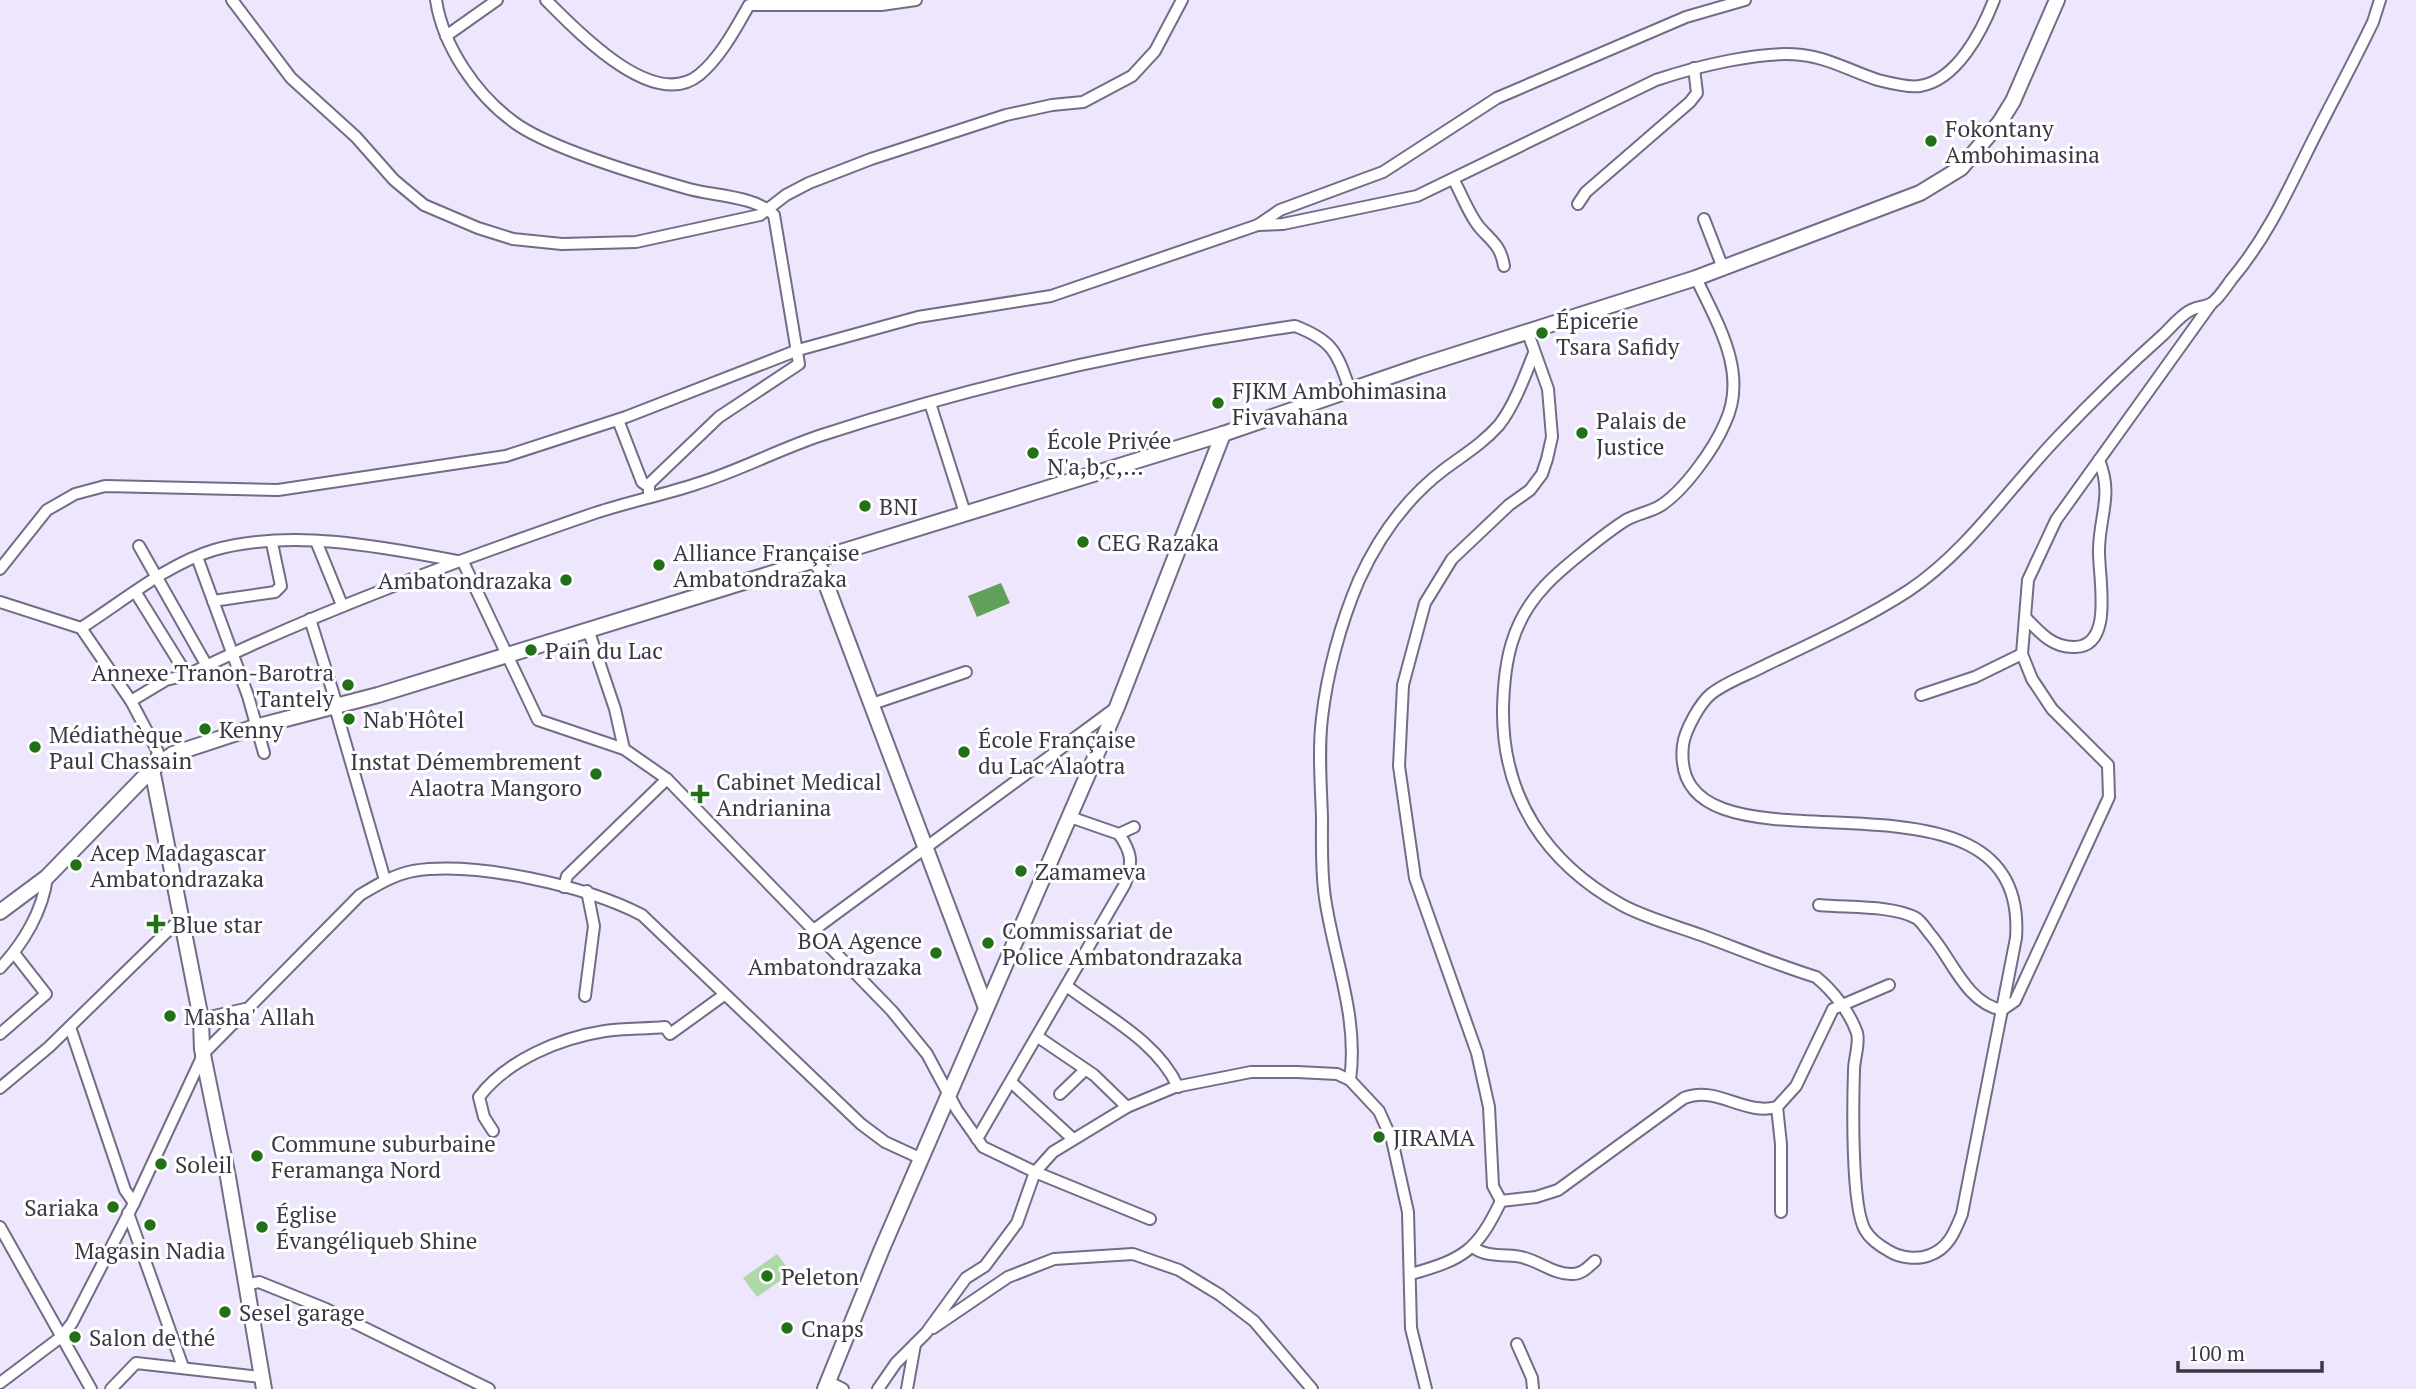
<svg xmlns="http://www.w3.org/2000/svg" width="2416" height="1389" font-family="'PT Serif',serif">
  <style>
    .green { fill: #aed8a8 }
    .water { fill: #61a059 }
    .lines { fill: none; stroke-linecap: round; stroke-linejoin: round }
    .street-casing { stroke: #736c85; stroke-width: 14 }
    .secondary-casing { stroke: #736c85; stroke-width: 18 }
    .street { stroke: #fff; stroke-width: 10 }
    .secondary { stroke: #fff; stroke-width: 14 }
    .poi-dot { fill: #227117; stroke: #fff; stroke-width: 2.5 }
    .labels { text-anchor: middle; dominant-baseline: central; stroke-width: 6; stroke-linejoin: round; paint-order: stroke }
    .poi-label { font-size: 23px; fill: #3b3843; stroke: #fff; text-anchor: start }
  </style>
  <rect width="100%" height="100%" fill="#ede6fd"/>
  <polygon class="green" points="777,1254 791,1273 757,1297 743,1278"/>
  <polygon class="water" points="1001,583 1010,603 977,617 968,596"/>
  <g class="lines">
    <defs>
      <g id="street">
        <polyline points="232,0 291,78 356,137 394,180 424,205 478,228 513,239 562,244 636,242 760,215 786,195 809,183 871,159 1006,115 1052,105 1083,102 1132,76 1155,51 1182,0"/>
        <path d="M 436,0 C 443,46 476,95 515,123 C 551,149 643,176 689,189 C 715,196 755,196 774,215 L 799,364 L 719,417 L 649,484 L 649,497"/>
        <path d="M 546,0 C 576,30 653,112 699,75 C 720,58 736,28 749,5 L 881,5 L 916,0"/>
        <polyline points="446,36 497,0"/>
        <path d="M 1453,179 C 1462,194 1469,216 1481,229 C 1493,242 1501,247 1504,266"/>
        <polyline points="1578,204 1586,192 1690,102 1697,93 1694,68"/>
        <polyline points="1704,219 1723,268"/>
        <polyline points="1258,225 1280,210 1383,172 1497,98 1686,17 1745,0"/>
        <path d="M 1696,278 C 1717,323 1749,373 1725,423 C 1714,449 1684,491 1660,506 C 1650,512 1637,514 1626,520 C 1607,532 1559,570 1544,587 C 1511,622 1504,663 1503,709 C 1502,797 1546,863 1622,905 C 1646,918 1676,926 1701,935 C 1739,949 1777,965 1816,977 C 1832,990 1850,1012 1857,1033 C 1860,1043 1854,1059 1854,1070 C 1853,1102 1851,1206 1865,1230 C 1870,1239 1880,1246 1889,1251 C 1900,1258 1918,1260 1930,1255 C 1949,1248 1955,1231 1962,1214 L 2016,938 C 2030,737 1666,897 1683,745 C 1685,730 1700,703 1711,694 C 1726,682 1747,675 1764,666 C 1812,643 1863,620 1908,591 C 1967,552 2009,488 2058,437 C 2091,402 2127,367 2164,334 C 2172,326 2181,315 2191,310 C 2198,306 2206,307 2212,303 C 2219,298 2226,287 2231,280 C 2264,241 2284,199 2306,154 C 2328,109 2352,66 2373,22 L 2380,0"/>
        <polyline points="930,403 965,513"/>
        <polyline points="618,420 642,482 649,487"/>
        <polyline points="316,541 342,605"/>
        <polyline points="139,546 207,666"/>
        <polyline points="197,557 248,696 264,753"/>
        <path d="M 0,569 L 47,510 L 75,494 L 105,486 L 278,490 L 506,456 L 626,417 L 798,350 L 918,317 L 1051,296 L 1258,225 L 1283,224 L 1417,196 L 1656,80 C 1695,67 1762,50 1802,55 C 1829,58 1853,72 1878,80 C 1890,83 1908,88 1920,86 C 1957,80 1982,31 1994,0"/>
        <polyline points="136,593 187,675"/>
        <polyline points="213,601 275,592 281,586 272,543"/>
        <polyline points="0,602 81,628 131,701 158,752 152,769"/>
        <path d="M 2026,618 C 2040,633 2053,648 2075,647 C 2115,646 2098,576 2099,549 C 2100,513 2113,495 2099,460"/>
        <polyline points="310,619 336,702 335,707 385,880"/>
        <path d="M 81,628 C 122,602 167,564 214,550 C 293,528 384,547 463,562 L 538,720 L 624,749"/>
        <polyline points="588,629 615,709 624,749 667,779 892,1011 927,1054 957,1110 983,1147 1035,1172 1150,1219"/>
        <polyline points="1921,695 1975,677 2022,654"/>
        <path d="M 131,701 L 166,680 L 187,675 C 319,611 456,561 595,513 C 628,502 663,495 696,484 C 739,471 779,449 822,435 C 975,385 1135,349 1295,326 C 1334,341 1337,353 1350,390"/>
        <polyline points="872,704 966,672"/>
        <polyline points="1070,817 1119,834 1134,827"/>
        <polyline points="564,887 567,876 667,779"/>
        <path d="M 1819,905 C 1847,908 1892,905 1916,918 C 1921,921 1926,929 1930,934 C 1952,959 1966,1003 2002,1010 L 2015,1001 L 2109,797 L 2108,765 L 2052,709 L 2032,679 L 2022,654 L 2028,580 L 2056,520 L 2211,304"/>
        <polyline points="815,929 1117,707"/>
        <path d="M 0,968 C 23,944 43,911 47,877"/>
        <path d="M 1068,987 C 1106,1016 1158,1042 1178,1087"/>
        <polyline points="585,996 594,926 587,891"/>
        <polyline points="201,1019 245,1009"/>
        <polyline points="70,1027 125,1190 134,1203"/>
        <polyline points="0,1034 46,994 14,953"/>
        <polyline points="1038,1037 1094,1075 1127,1107"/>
        <path d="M 205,1052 L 360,895 C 377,885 393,875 413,871 C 477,861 586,886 642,915 L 861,1124 L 885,1142 L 922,1159"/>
        <path d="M 1350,1080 C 1359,1018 1334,959 1325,898 C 1321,871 1322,845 1322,818 C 1321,785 1318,751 1322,718 C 1327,673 1341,622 1359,580 C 1379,536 1407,497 1446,468 C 1465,454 1483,443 1499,425 C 1514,406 1525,376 1534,353"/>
        <polyline points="1011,1082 1073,1139"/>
        <polyline points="0,1088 49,1047 180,919"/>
        <polyline points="1060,1094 1085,1070"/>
        <polyline points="1777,1107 1781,1144 1781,1212"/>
        <path d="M 493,1131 L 484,1117 L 479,1097 C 507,1060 560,1038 605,1031 C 624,1028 645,1029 665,1027 L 670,1034 L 724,995"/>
        <path d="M 977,1139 L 1125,884 C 1133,862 1132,853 1119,834"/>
        <polyline points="1501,1201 1493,1186 1489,1107 1477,1053 1415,878 1399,766 1403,685 1425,603 1452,559 1509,505 1530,490 1542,474 1547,459 1552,437 1548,389 1528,333"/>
        <path d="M 1501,1201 L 1536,1197 L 1558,1190 L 1684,1098 C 1717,1085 1744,1116 1777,1107 L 1796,1086 L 1833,1009 L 1889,985"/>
        <polyline points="128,1213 183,1367"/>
        <polyline points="0,1227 91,1389"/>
        <path d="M 1473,1247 C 1483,1256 1502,1255 1515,1256 C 1534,1257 1553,1275 1572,1274 C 1582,1274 1587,1268 1595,1261"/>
        <path d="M 1411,1274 C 1464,1259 1477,1251 1501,1201"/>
        <polyline points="246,1285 259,1282 326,1309 489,1389"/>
        <polyline points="933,1328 1008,1277 1054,1259 1133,1254 1179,1270 1220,1295 1254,1321 1312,1389"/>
        <polyline points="1517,1344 1532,1378 1533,1389"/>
        <polyline points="827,1381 843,1389"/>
        <polyline points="0,1383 61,1337 72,1323 134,1203 203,1055"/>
        <polyline points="111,1389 136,1363 261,1377"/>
        <polyline points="878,1389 896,1363 926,1333 966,1278 985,1266 1017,1223 1035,1172 1053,1152 1127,1107 1175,1087 1251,1072 1297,1072 1337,1074 1350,1080 1379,1111 1392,1140 1408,1212 1411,1328 1426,1389"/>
        <polyline points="907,1389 915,1344"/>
      </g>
      <g id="secondary">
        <polyline points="817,560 986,1008"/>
        <polyline points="152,769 201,1019 202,1050"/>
        <polyline points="0,912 47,877 152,769 173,754 255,727 378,695 1223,434 1420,366 1696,278 1920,193 1961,168 2000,122 2013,101 2057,0"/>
        <polyline points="203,1055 228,1177 264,1389"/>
        <polyline points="825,1389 881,1251 1117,707 1223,434"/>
      </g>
    </defs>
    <use href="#street" class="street-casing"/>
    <use href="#secondary" class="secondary-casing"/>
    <use href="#street" class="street"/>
    <use href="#secondary" class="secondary"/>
  </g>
  <g class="poi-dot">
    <circle cx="1931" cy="141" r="7"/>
    <circle cx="1542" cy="333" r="7"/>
    <circle cx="1218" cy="403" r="7"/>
    <circle cx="1582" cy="433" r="7"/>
    <circle cx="1033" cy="453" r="7"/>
    <circle cx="865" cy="506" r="7"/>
    <circle cx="1083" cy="542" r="7"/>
    <circle cx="659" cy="565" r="7"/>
    <circle cx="566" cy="580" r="7"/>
    <circle cx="531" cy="650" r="7"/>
    <circle cx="348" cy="685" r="7"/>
    <circle cx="349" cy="719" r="7"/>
    <circle cx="205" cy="729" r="7"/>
    <circle cx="35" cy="747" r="7"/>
    <circle cx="964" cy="752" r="7"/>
    <circle cx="596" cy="774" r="7"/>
    <path d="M696.5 783.5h7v7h7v7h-7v7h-7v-7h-7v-7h7z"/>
    <circle cx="76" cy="865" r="7"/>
    <circle cx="1021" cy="871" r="7"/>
    <path d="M152.5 913.5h7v7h7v7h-7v7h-7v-7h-7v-7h7z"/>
    <circle cx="988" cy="943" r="7"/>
    <circle cx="936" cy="953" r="7"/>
    <circle cx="170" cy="1016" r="7"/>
    <circle cx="1379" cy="1137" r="7"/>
    <circle cx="257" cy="1156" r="7"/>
    <circle cx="161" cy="1164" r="7"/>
    <circle cx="113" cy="1207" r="7"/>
    <circle cx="150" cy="1225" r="7"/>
    <circle cx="262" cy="1227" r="7"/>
    <circle cx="767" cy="1276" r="7"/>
    <circle cx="225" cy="1312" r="7"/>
    <circle cx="787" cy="1328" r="7"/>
    <circle cx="75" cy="1337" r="7"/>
  </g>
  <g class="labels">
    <g class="poi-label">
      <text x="1945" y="128">Fokontany<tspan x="1945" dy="26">Ambohimasina</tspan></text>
      <text x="1556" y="320">Épicerie<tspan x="1556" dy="26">Tsara Safidy</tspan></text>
      <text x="1232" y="390">FJKM Ambohimasina<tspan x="1232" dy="26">Fivavahana</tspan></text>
      <text x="1596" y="420">Palais de<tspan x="1596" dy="26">Justice</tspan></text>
      <text x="1047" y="440">École Privée<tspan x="1047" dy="26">N'a,b,c,...</tspan></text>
      <text x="879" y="506">BNI</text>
      <text x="1097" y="542">CEG Razaka</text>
      <text x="673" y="552">Alliance Française<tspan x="673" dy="26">Ambatondrazaka</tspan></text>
      <text x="552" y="580" text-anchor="end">Ambatondrazaka</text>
      <text x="545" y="650">Pain du Lac</text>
      <text x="334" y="672" text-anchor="end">Annexe Tranon-Barotra<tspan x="334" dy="26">Tantely</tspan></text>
      <text x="363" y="719">Nab'Hôtel</text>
      <text x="219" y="729">Kenny</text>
      <text x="49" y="734">Médiathèque<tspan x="49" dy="26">Paul Chassain</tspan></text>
      <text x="978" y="739">École Française<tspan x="978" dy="26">du Lac Alaotra</tspan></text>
      <text x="582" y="761" text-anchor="end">Instat Démembrement<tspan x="582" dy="26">Alaotra Mangoro</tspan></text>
      <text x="716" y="781">Cabinet Medical<tspan x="716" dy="26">Andrianina</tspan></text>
      <text x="90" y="852">Acep Madagascar<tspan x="90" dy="26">Ambatondrazaka</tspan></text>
      <text x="1035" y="871">Zamameva</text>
      <text x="172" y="924">Blue star</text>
      <text x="1002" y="930">Commissariat de<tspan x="1002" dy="26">Police Ambatondrazaka</tspan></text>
      <text x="922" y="940" text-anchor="end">BOA Agence<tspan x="922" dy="26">Ambatondrazaka</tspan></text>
      <text x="184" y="1016">Masha' Allah</text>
      <text x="1393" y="1137">JIRAMA</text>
      <text x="271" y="1143">Commune suburbaine<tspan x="271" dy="26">Feramanga Nord</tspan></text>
      <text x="175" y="1164">Soleil</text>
      <text x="99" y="1207" text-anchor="end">Sariaka</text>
      <text x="276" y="1214">Église<tspan x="276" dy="26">Évangéliqueb Shine</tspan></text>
      <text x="150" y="1250" text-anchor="middle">Magasin Nadia</text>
      <text x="781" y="1276">Peleton</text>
      <text x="239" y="1312">Sesel garage</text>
      <text x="801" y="1328">Cnaps</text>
      <text x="89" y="1337">Salon de thé</text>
    </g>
  </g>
  <path d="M2178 1361v10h144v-10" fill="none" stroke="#3b3843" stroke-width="3.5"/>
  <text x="2188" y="1361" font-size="21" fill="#3b3843" stroke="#ffffff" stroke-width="5" paint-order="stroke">100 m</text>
</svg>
